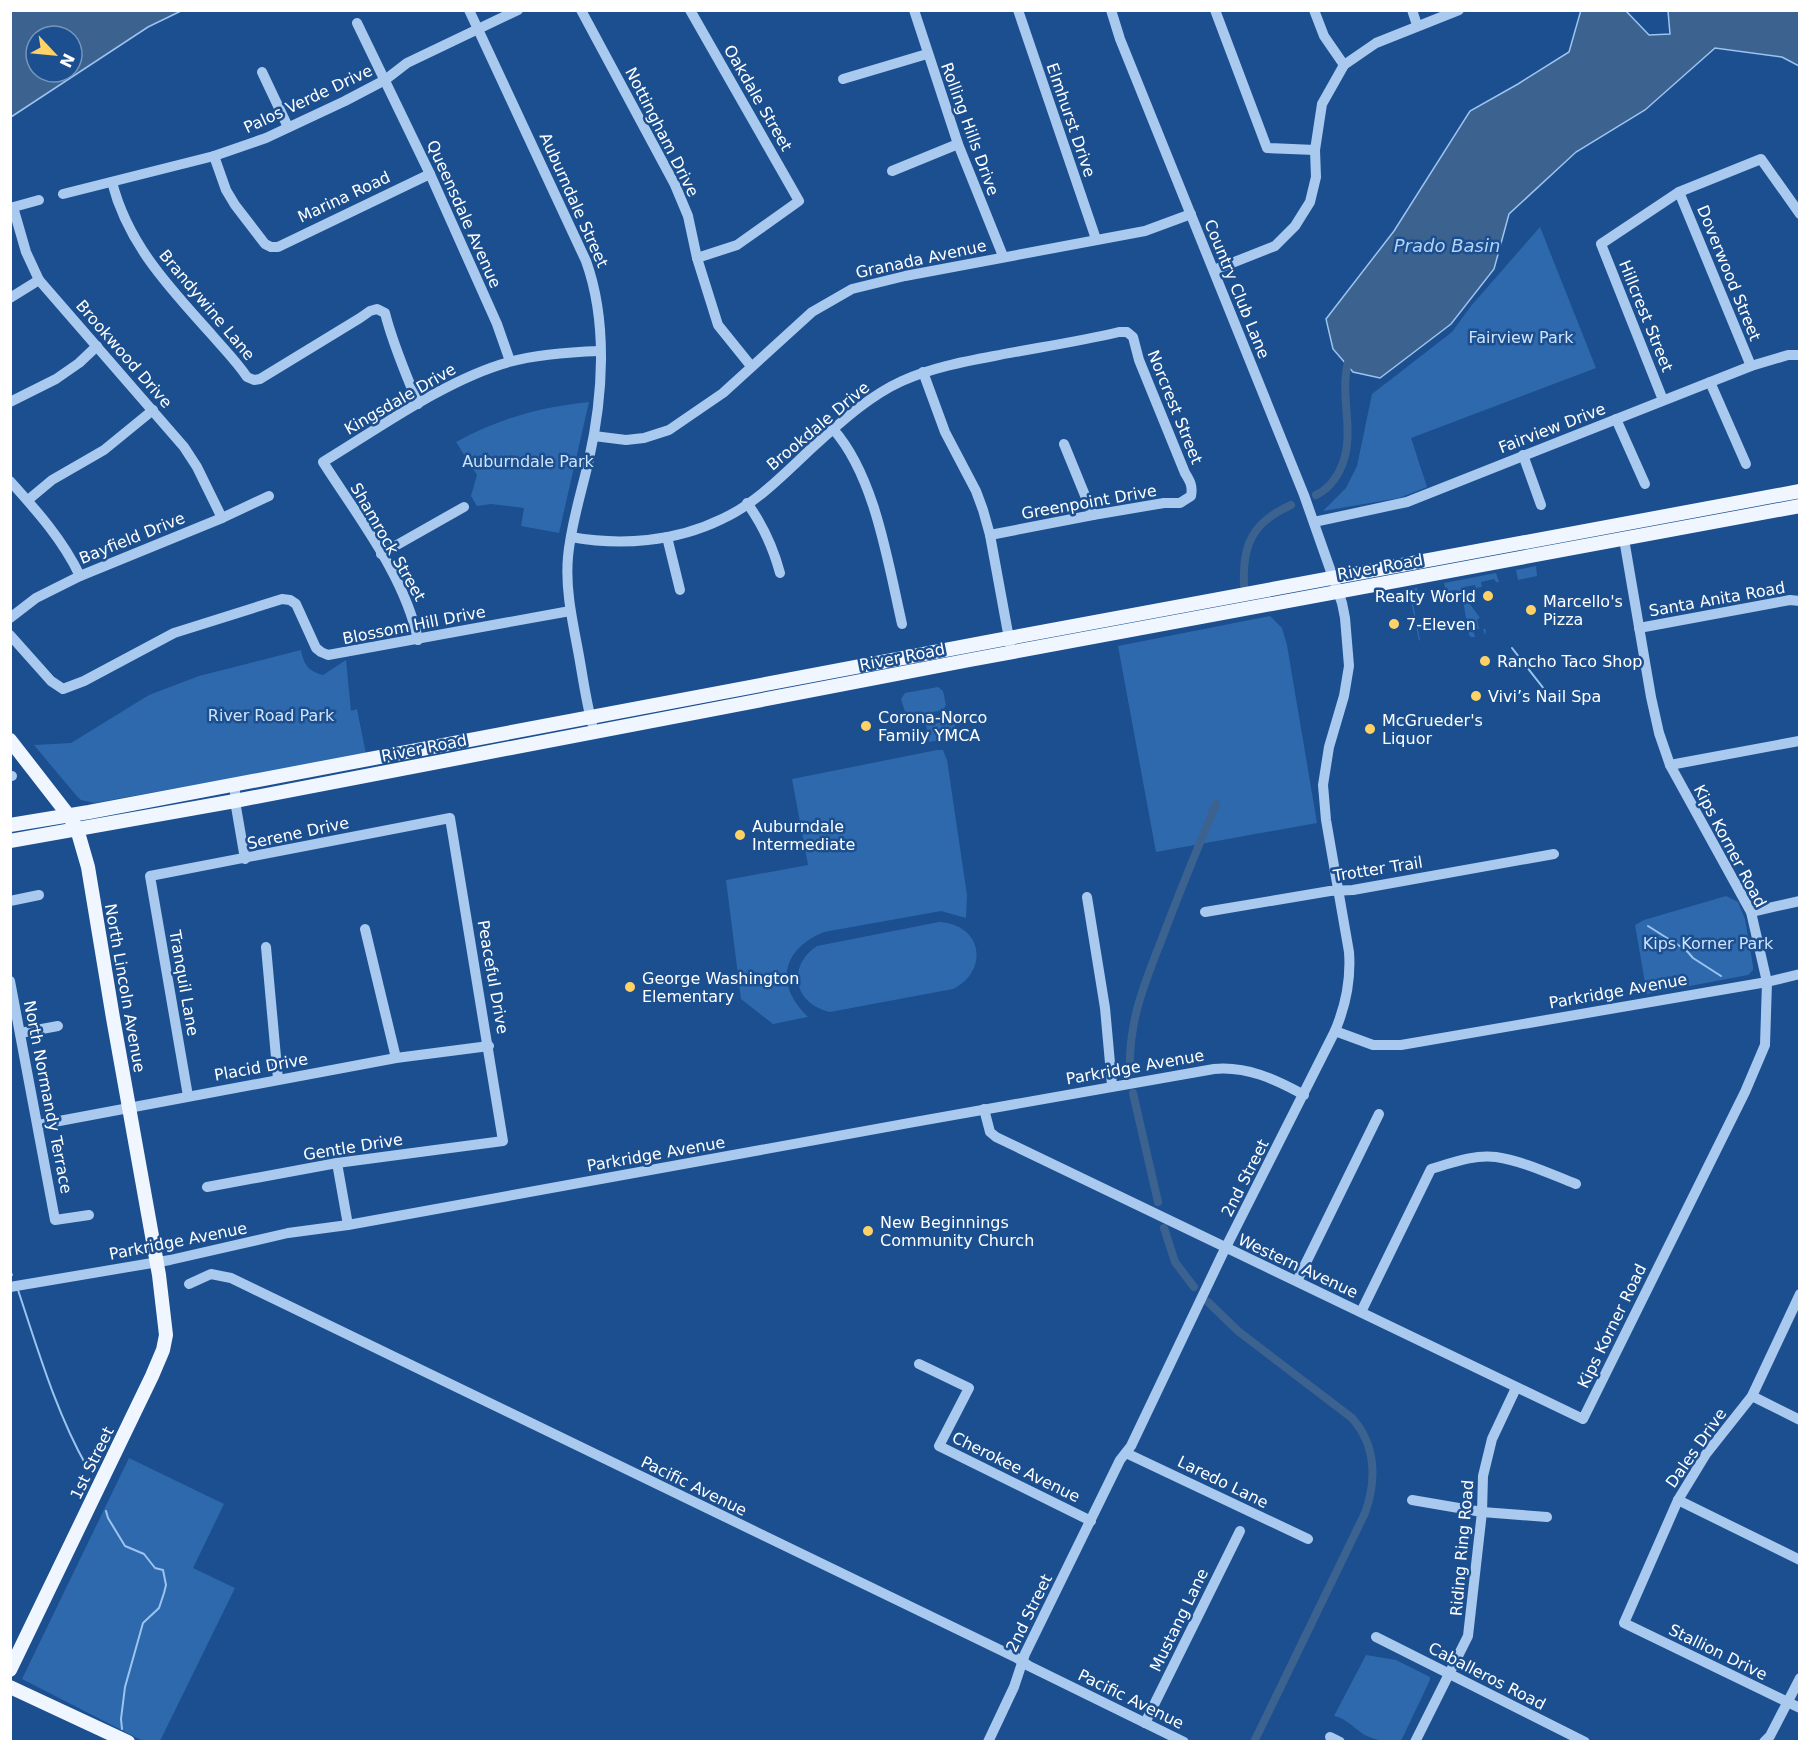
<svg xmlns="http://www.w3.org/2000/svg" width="1810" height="1752" font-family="'DejaVu Sans',sans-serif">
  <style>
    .green { fill: #2e69ad }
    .water { fill: #3c6290; stroke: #9cc4f0; stroke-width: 1.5; fill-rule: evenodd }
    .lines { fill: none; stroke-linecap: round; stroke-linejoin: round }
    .stream { stroke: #9cc4f0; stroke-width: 2 }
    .canal { stroke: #3c6290; stroke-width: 8 }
    .minor { stroke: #a9c9ee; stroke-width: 10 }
    .major { stroke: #f0f6ff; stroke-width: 14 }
    .poi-dot { fill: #ffd166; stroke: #1b4f8f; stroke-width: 2 }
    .labels { text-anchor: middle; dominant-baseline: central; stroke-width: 5; stroke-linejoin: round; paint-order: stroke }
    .street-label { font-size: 16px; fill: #fff; stroke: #1b4f8f }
    .park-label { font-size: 16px; fill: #cfe3fa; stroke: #1b4f8f }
    .poi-label { font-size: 16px; fill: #fff; stroke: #1b4f8f; text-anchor: start }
    .water-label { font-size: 18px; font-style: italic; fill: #b5d3f5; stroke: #1b4f8f }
  </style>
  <rect width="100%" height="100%" fill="#1b4f8f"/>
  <g class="green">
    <polygon points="1540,227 1596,368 1411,438 1427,487 1399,498 1323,511 1346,488 1357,466 1372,394 1452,332 1471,306"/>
    <path d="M 589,402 L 559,533 L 521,526 L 524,508 L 491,504 L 477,506 L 471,496 L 477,475 L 456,442 C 498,419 540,407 589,402 Z"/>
    <polygon points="1536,566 1537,576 1518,580 1516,570"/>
    <polygon points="1496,573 1499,582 1496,582 1494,579 1481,582 1482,587 1476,588 1475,585 1464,587 1467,600 1480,618 1477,619 1479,629 1486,629 1485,635 1483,629 1473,629 1475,637 1471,637 1469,635 1462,595 1455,590 1446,592 1444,583"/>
    <polygon points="1417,588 1418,596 1412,598 1420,640 1419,641 1409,591 1401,591"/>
    <polygon points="1270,616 1282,628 1287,645 1317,823 1156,852 1118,646"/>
    <path d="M 301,650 C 304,665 308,671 323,675 L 346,660 L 351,711 L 357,709 L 366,754 L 94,803 L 81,800 L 75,794 L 34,745 L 71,743 L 149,695 L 199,676 Z"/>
    <polygon points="938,687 943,691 946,705 943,710 909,717 906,715 901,699 905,693"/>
    <polygon points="954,720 957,737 929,742 926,725"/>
    <path d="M 937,750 L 943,750 L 947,760 L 967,895 L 966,918 L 941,911 L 824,932 C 782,949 774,985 808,1017 L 773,1024 L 741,999 L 726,880 L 808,865 L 792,779 Z"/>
    <polygon points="1726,896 1738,902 1745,919 1753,966 1753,970 1748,975 1647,994 1635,925 1644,920"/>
    <path d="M 939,922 C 982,924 990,970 953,989 L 830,1012 C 794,1004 786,967 817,946 Z"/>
    <polygon points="129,1458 224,1504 193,1568 235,1588 160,1741 143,1741 22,1679"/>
    <path d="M 1366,1655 L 1396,1660 L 1430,1677 L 1430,1680 L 1401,1741 C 1387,1742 1376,1741 1363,1734 C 1353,1727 1347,1719 1334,1716 Z"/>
  </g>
  <g class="water">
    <path d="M 11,10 L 181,10 L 181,11 L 148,27 L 11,117 ZM 36,36 L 72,36 L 72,72 L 36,72 Z"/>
    <polygon points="1581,10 1626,11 1649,35 1670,34 1668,11 1799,11 1799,66 1782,57 1715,48 1645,110 1576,152 1509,214 1494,269 1451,324 1380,378 1353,372 1333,349 1326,319 1394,231 1470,111 1518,84 1569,52"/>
  </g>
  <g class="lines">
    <g class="stream">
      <polyline points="1512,648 1555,703"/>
      <polyline points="1648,926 1686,950 1693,958 1721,976"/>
      <polyline points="10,1270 12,1275"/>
      <path d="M 18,1290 C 38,1350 56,1412 87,1467"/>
      <polyline points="106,1511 108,1518 125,1546 144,1554 155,1568 163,1570 166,1585 164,1593 159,1608 143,1623 125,1687 121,1719 122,1729"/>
    </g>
    <g class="canal">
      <path d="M 1316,495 C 1327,490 1333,482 1339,472 C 1359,433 1336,395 1350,356"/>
      <path d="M 1244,585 C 1242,544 1253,522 1291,505"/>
      <path d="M 1130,1072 C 1128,1021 1145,982 1163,936 C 1180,891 1198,847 1216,804"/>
      <polyline points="1133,1093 1158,1202"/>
      <polyline points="1164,1228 1175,1262 1194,1287"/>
      <path d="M 1208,1302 L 1238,1331 L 1352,1418 C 1376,1445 1377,1480 1365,1513 L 1254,1742"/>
    </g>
    <g class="minor">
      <path d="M 469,10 L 586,261 C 608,322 603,397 589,459 C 582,491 571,523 568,557 C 565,590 573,623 579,656 C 583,678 586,701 592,723"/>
      <polyline points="581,10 675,185 688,216 697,258 718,325 751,366"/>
      <polyline points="690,10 799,201 737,245 697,258"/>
      <polyline points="914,10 958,144 1003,256"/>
      <polyline points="1018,10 1096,239"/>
      <polyline points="1215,10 1267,148 1315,150"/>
      <polyline points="1314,10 1324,36 1344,65"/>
      <polyline points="1412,10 1417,25"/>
      <polyline points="357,23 430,174 497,324 510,361"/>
      <polyline points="262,72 288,127"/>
      <polyline points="843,79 927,54"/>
      <polyline points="214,156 226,190 235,205 265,244 271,247 278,247 430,174"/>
      <polyline points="892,171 958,144"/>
      <path d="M 112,182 C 128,245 170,288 212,335 C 224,349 237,362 247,377 L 254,380 L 260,379 L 360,318 L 370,311 L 377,309 L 385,313 C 393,345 406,374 418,404"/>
      <polyline points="1679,192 1751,366"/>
      <polyline points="63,194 214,156 266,138 345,101 385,80 407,63 518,10"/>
      <polyline points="13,207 26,252 39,280 184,447 197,467 222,518"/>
      <polyline points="10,208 39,200"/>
      <polyline points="1214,270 1275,246 1295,226 1310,202 1316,177 1315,150 1322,104 1344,65 1376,43 1459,10"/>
      <polyline points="10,298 39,280"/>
      <polyline points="923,372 945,432 976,491 983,510 990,535 1010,644"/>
      <polyline points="1710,382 1746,464"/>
      <polyline points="1663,400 1601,244 1679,192 1761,159 1800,214"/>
      <polyline points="10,402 56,379 79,363 97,346"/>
      <polyline points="1616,419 1645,484"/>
      <path d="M 833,429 C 875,476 888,563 902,624"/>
      <polyline points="594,436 626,440 644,438 669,430 723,393 812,312 852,289 905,276 1145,231 1191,214"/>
      <polyline points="1064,444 1093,515"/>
      <polyline points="1523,455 1541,505"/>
      <path d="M 10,481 C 37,511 63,540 80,576"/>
      <polyline points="28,500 52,480 104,450 153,410"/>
      <path d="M 747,503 C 763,525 773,547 780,573"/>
      <polyline points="1314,522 1407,502 1751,366 1788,355 1800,355"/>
      <path d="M 571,537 C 621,546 675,542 722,519 C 757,503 786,472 814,446 C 841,422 869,396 902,381 C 931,368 962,362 994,356 C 1035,348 1077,342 1119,332 L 1127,332 L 1133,337 L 1139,360 L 1185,473 C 1190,481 1193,486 1191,496 L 1180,503 L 1164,503 L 1093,515 L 990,535"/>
      <polyline points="667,537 680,590"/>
      <polyline points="381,554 464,507"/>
      <polyline points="10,618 36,598 80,576 222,518 269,496"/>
      <polyline points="1639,628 1790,600 1800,601"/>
      <polyline points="10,635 51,681 63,689 84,681 174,633 282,599 290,600 296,604 316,648 321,652 328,655 570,611"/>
      <path d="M 418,640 C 405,576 358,517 323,462 C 379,428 447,379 509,362 C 538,354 570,352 600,351"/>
      <polyline points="1670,765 1799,741"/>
      <polyline points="10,776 12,776"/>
      <polyline points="235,784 235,801 245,859"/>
      <polyline points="1087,897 1105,1008 1112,1085"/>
      <polyline points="10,901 39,895"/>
      <polyline points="1205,912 1330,891 1353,890 1554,854"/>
      <polyline points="1751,912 1800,901"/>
      <polyline points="365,929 396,1058"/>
      <polyline points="266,947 278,1079"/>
      <polyline points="10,981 55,1220 89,1215"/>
      <polyline points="1335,1031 1373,1045 1401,1045 1767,982 1800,974"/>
      <polyline points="20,1033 58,1026"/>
      <polyline points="188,1096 150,876 450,818 503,1141 337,1163 207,1187"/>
      <polyline points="984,1109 990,1132 996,1137 1583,1419 1745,1092 1765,1045 1767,982 1751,912 1670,765 1659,733 1651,697 1624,539"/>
      <polyline points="38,1125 396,1058 489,1046"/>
      <polyline points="337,1163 348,1225"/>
      <polyline points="1297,1281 1379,1114"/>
      <polyline points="189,1284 211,1274 231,1278 1017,1658 1029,1666 1184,1742"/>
      <path d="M 10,1287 L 170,1260 L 288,1233 L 348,1225 C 636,1173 925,1119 1214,1069 C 1247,1066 1275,1079 1304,1095"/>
      <polyline points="1800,1294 1752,1396 1706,1454 1678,1500 1624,1623 1800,1708"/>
      <path d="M 1361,1312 L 1431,1169 C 1451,1163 1475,1154 1496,1157 C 1523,1161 1550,1174 1576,1184"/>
      <polyline points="919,1364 969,1388 939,1446 1091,1521"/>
      <polyline points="1752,1396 1800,1420"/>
      <polyline points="1126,1453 1308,1539"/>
      <polyline points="1412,1500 1482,1512 1547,1517"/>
      <polyline points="1678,1500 1800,1560"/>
      <polyline points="1376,1637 1585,1742"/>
      <polyline points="1145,1723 1240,1531"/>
      <polyline points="1330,1737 1340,1742"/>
      <path d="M 988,1742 L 1014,1687 L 1025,1654 L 1120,1460 L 1131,1446 L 1222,1255 L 1335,1031 C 1346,1005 1351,979 1349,952 L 1326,820 L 1323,785 L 1329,747 L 1344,696 L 1349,666 L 1345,618 L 1342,603 L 1304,495 L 1120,39 L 1111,10"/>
      <polyline points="1415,1742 1468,1636 1482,1512 1483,1476 1492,1439 1516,1388"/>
      <polyline points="1764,1742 1770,1736 1800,1678"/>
    </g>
    <g class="major">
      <polyline points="10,740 69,816 77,829 88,867 113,1018 159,1275 166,1335 163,1350 152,1376 10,1670"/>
      <polyline points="10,825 89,812 998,640 1800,491"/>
      <polyline points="10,841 235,801 970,660 1800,506"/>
      <polyline points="10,1687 128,1742"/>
    </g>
  </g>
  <g class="poi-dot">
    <circle cx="1488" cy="596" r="6"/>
    <circle cx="1531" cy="610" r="6"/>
    <circle cx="1394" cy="624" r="6"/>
    <circle cx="1485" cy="661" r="6"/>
    <circle cx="1476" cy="696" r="6"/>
    <circle cx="866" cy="726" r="6"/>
    <circle cx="1370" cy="729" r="6"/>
    <circle cx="740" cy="835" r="6"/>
    <circle cx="630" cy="987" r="6"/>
    <circle cx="868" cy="1231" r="6"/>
  </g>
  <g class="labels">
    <g class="street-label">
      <text transform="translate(758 98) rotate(60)">Oakdale Street</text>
      <text transform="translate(308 99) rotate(-25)">Palos Verde Drive</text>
      <text transform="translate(1071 120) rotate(71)">Elmhurst Drive</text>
      <text transform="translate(970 129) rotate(70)">Rolling Hills Drive</text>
      <text transform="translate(662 132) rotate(63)">Nottingham Drive</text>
      <text transform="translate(344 197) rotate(-25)">Marina Road</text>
      <text transform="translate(574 200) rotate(66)">Auburndale Street</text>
      <text transform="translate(464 214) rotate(66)">Queensdale Avenue</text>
      <text transform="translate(921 259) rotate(-12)">Granada Avenue</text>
      <text transform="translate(1729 273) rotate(68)">Doverwood Street</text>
      <text transform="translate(1237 289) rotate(68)">Country Club Lane</text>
      <text transform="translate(207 305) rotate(50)">Brandywine Lane</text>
      <text transform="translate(1646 316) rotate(68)">Hillcrest Street</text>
      <text transform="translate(124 354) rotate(49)">Brookwood Drive</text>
      <text transform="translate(400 399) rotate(-30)">Kingsdale Drive</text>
      <text transform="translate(1175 407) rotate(68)">Norcrest Street</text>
      <text transform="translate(818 426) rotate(-40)">Brookdale Drive</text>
      <text transform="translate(1552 428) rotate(-21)">Fairview Drive</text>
      <text transform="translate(1089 502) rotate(-10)">Greenpoint Drive</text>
      <text transform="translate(132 538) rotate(-22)">Bayfield Drive</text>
      <text transform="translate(388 542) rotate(60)">Shamrock Street</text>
      <text transform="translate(1380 567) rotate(-10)">River Road</text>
      <text transform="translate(1717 599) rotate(-10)">Santa Anita Road</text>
      <text transform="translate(414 625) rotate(-11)">Blossom Hill Drive</text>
      <text transform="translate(902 657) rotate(-11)">River Road</text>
      <text transform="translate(424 748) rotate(-11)">River Road</text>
      <text transform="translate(298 833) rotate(-12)">Serene Drive</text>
      <text transform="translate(1730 846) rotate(62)">Kips Korner Road</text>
      <text transform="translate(1378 869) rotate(-9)">Trotter Trail</text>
      <text transform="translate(493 977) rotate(80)">Peaceful Drive</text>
      <text transform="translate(184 983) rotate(80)">Tranquil Lane</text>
      <text transform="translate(125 988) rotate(80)">North Lincoln Avenue</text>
      <text transform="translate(1618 991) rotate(-10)">Parkridge Avenue</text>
      <text transform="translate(261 1067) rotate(-10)">Placid Drive</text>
      <text transform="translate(1135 1067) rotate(-10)">Parkridge Avenue</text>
      <text transform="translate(48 1097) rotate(79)">North Normandy Terrace</text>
      <text transform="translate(353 1147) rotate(-9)">Gentle Drive</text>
      <text transform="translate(656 1154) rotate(-10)">Parkridge Avenue</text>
      <text transform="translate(1245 1178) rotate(-63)">2nd Street</text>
      <text transform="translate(178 1241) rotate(-11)">Parkridge Avenue</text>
      <text transform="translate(1298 1266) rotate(25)">Western Avenue</text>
      <text transform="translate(1612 1326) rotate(-64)">Kips Korner Road</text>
      <text transform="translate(1696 1448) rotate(-55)">Dales Drive</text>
      <text transform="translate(92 1463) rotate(-64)">1st Street</text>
      <text transform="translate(1016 1467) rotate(26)">Cherokee Avenue</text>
      <text transform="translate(1223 1482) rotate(26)">Laredo Lane</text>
      <text transform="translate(694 1486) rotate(26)">Pacific Avenue</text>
      <text transform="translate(1462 1548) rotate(-85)">Riding Ring Road</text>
      <text transform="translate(1029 1613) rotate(-64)">2nd Street</text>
      <text transform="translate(1179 1620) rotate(-64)">Mustang Lane</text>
      <text transform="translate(1718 1652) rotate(26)">Stallion Drive</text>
      <text transform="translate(1487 1676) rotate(27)">Caballeros Road</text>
      <text transform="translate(1131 1699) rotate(26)">Pacific Avenue</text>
    </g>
    <g class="park-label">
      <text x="1521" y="337">Fairview Park</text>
      <text x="528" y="461">Auburndale Park</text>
      <text x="271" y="715">River Road Park</text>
      <text x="1708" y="943">Kips Korner Park</text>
    </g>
    <g class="poi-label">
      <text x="1476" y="596" text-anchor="end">Realty World</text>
      <text x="1543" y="601">Marcello's<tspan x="1543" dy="18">Pizza</tspan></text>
      <text x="1406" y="624">7-Eleven</text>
      <text x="1497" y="661">Rancho Taco Shop</text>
      <text x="1488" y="696">Vivi’s Nail Spa</text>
      <text x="878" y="717">Corona-Norco<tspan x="878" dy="18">Family YMCA</tspan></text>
      <text x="1382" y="720">McGrueder's<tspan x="1382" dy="18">Liquor</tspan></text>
      <text x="752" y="826">Auburndale<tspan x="752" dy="18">Intermediate</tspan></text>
      <text x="642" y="978">George Washington<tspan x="642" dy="18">Elementary</tspan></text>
      <text x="880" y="1222">New Beginnings<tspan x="880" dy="18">Community Church</tspan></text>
    </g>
    <g class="water-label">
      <text x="1447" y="245">Prado Basin</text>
    </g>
  </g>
  <rect width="1810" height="1752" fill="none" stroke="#ffffff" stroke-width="24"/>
  <g transform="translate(54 54) rotate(116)"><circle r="28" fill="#1b4f8f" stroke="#7695bc" stroke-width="1.5"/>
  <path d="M0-4.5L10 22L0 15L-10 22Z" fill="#ffd166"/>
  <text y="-9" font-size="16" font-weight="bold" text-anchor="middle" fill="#ffffff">N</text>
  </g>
</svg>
